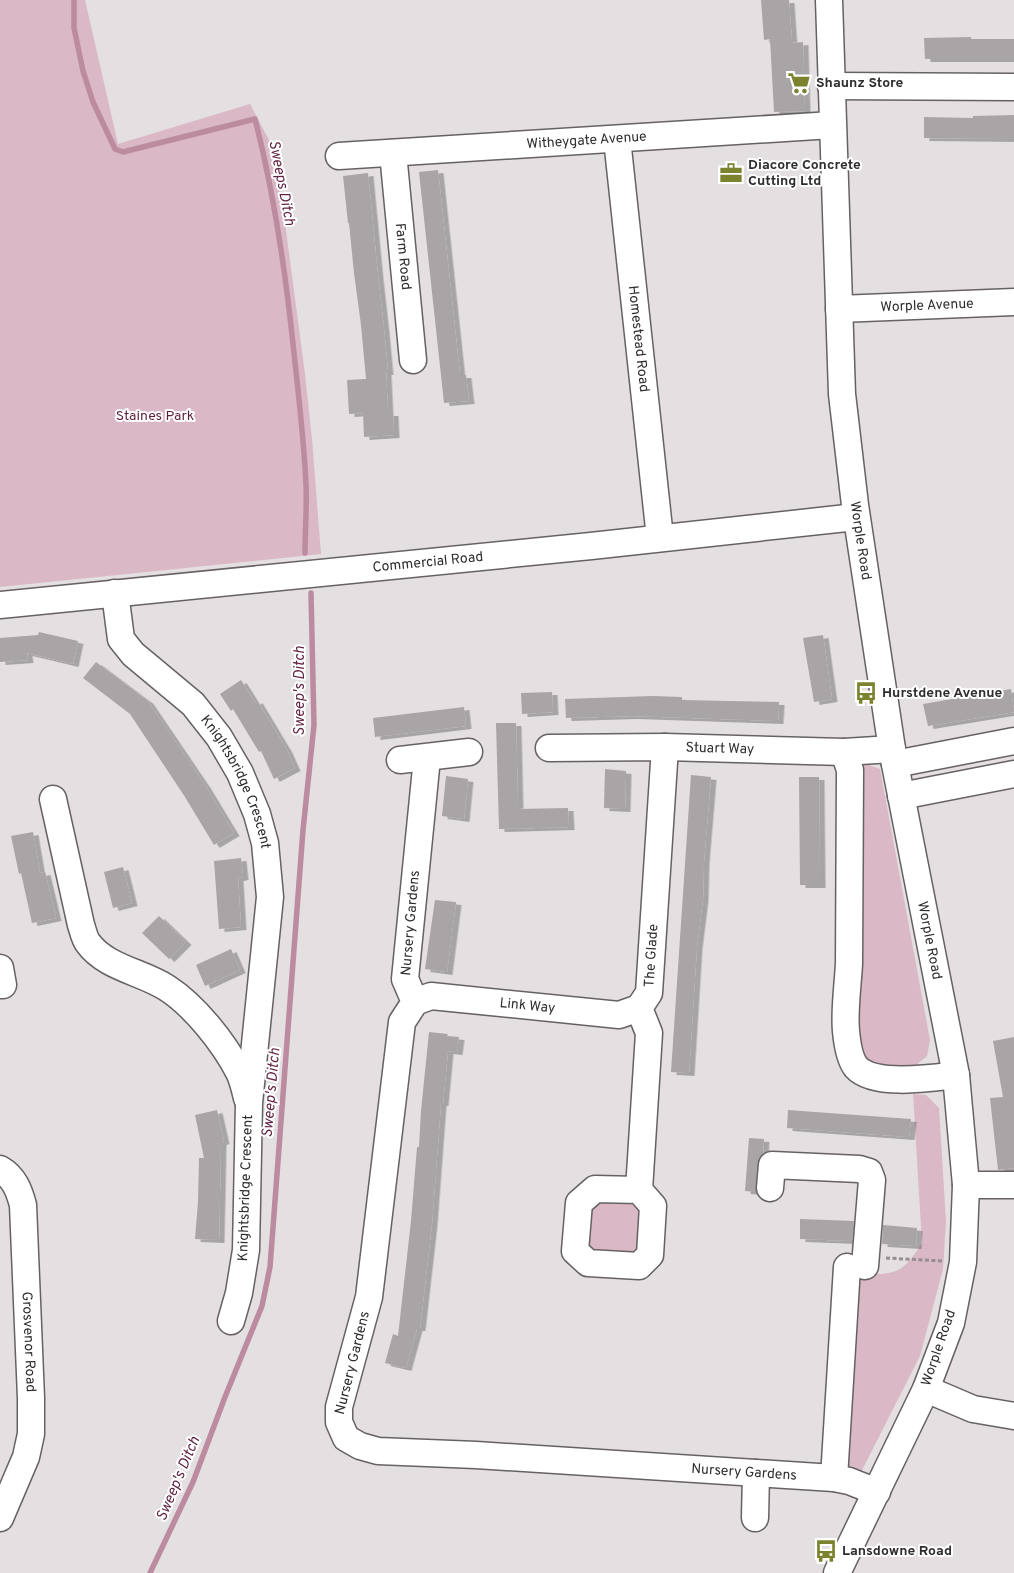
<svg xmlns="http://www.w3.org/2000/svg" width="1014" height="1573" font-family="Overpass,sans-serif">
  <style>
    .green { fill: #dab8c6 }
    .lines { fill: none; stroke-linecap: round; stroke-linejoin: round }
    .stream { stroke: #bc8b9f; stroke-width: 5.5 }
    .building { fill: #a9a4a6; filter: url(#shadow) }
    .minor-casing { stroke: #666263; stroke-width: 29 }
    .path { stroke: #938f90; stroke-width: 3; stroke-dasharray: 4 2.5; stroke-linecap: butt }
    .minor { stroke: #fff; stroke-width: 26 }
    .labels { text-anchor: middle; dominant-baseline: central; stroke-width: 4; stroke-linejoin: round; paint-order: stroke }
    .poi-label { font-size: 14px; font-weight: bold; fill: #2f2d2d; stroke: #fff; text-anchor: start }
    .street-label { font-size: 14px; fill: #2f2d2d; stroke: #fff }
    .park-label { font-size: 14px; fill: #5c1f3d; stroke: #fff }
    .water-label { font-size: 15px; font-style: italic; fill: #622543; stroke: #fff }
  </style>
  <defs>
    <filter id="shadow"><feDropShadow dx="5.5" dy="3" stdDeviation="0" flood-color="#0004"/></filter>
  </defs>
  <rect width="100%" height="100%" fill="#e4dfe1"/>
  <g class="green">
    <polygon points="0,0 85,0 118,144 250,104 269,140 282,200 305,374 312,439 321,554 0,587"/>
    <polygon points="866,764 880,769 930,1040 927,1056 916,1065 872,1067 854,1046 856,772"/>
    <path d="M 913,1094 L 926,1095 L 939,1108 L 946,1221 L 943,1269 L 920,1356 L 861,1472 L 845,1468 L 857,1276 C 895,1272 900,1278 922,1243 Z"/>
    <polygon points="600,1197 634,1198 644,1206 644,1246 630,1259 594,1257 583,1243 585,1208"/>
  </g>
  <g class="lines">
    <g class="stream">
      <path d="M 74,0 L 74,28 L 83,71 L 93,102 L 115,149 L 123,152 L 255,119 C 274,193 285,268 293,344 C 298,391 304,438 306,485 C 307,507 305,530 305,553"/>
      <polyline points="150,1573 193,1482 225,1397 262,1306 270,1267 303,830 314,725 311,593"/>
    </g>
  </g>
  <g class="building">
    <polygon points="761,0 789,0 792,43 803,42 805,111 774,112 770,39 764,40"/>
    <polygon points="971,37 971,39 1014,39 1014,59 925,59 924,38"/>
    <polygon points="1014,115 1014,139 924,138 924,117 973,118 973,116"/>
    <polygon points="438,170 460,375 466,375 469,401 444,403 419,172"/>
    <polygon points="368,173 378,276 384,329 388,372 386,372 388,413 393,413 394,435 364,437 363,413 349,414 347,380 366,379 361,325 354,273 349,223 348,223 343,176"/>
    <polygon points="39,632 78,641 73,664 27,653 28,660 0,662 0,638 38,635"/>
    <polygon points="823,635 832,699 814,702 803,638"/>
    <polygon points="96,662 148,701 205,785 234,833 214,845 185,797 130,714 83,678"/>
    <polygon points="241,680 255,702 257,700 287,750 295,768 274,779 261,751 259,752 233,709 231,711 220,694"/>
    <polygon points="1011,689 1014,712 928,726 923,704"/>
    <polygon points="552,692 553,712 522,714 521,693"/>
    <polygon points="652,696 682,697 682,700 779,702 778,721 632,716 566,718 565,699"/>
    <polygon points="464,707 466,726 375,737 373,718"/>
    <polygon points="496,723 516,723 518,809 568,808 569,827 499,829"/>
    <polygon points="605,769 626,771 625,809 604,808"/>
    <polygon points="691,775 711,777 704,861 703,898 697,946 689,1073 671,1072"/>
    <polygon points="446,776 468,779 464,819 442,816"/>
    <polygon points="799,777 819,777 820,885 800,885"/>
    <polygon points="33,832 40,873 45,872 56,918 32,923 21,873 19,874 11,836"/>
    <polygon points="241,858 243,877 238,878 241,927 219,929 214,861"/>
    <polygon points="123,867 132,903 113,908 104,872"/>
    <polygon points="435,900 456,902 447,972 425,969"/>
    <polygon points="159,916 186,942 169,959 142,933"/>
    <polygon points="231,949 240,970 205,986 196,965"/>
    <polygon points="429,1032 448,1034 447,1036 459,1037 457,1052 448,1051 443,1103 441,1103 432,1223 420,1328 417,1328 406,1368 385,1363 393,1334 398,1336 411,1221 417,1147 419,1147 421,1111"/>
    <polygon points="1014,1037 1014,1168 998,1170 990,1098 1003,1097 993,1041"/>
    <polygon points="217,1110 224,1141 221,1142 219,1240 195,1239 198,1202 199,1158 204,1158 195,1115"/>
    <polygon points="788,1110 911,1119 909,1137 787,1128"/>
    <polygon points="749,1138 764,1139 763,1154 759,1157 757,1164 756,1192 745,1191"/>
    <polygon points="800,1219 854,1221 852,1241 800,1239"/>
    <polygon points="883,1225 917,1228 916,1246 882,1244"/>
  </g>
  <g class="lines">
    <defs>
      <g id="minor">
        <path id="s1" d="M 829,0 L 842,394 L 855,505 L 892,749 L 956,1075 L 966,1185 L 963,1262 L 951,1323 L 926,1389 L 837,1573"/>
        <polyline points="831,86 1014,87"/>
        <path id="s2" d="M 617,139 L 660,538"/>
        <path id="s3" d="M 393,153 L 413,360"/>
        <path id="s4" d="M 339,156 L 832,125"/>
        <path id="s5" d="M 839,309 L 1014,302"/>
        <path id="s6" d="M 115,593 L 121,639 L 133,654 L 193,704 L 219,737 L 240,773 L 257,814 L 265,843 L 270,897 L 249,1103 L 246,1250 L 239,1293 L 231,1321"/>
        <path id="s7" d="M 0,605 L 591,546 L 856,517"/>
        <path id="s8" d="M 549,748 L 665,747 L 844,752 L 892,749"/>
        <path d="M 844,752 L 850,770 C 850,834 849,898 849,963 C 848,985 844,1010 846,1031 C 847,1042 849,1058 856,1067 C 874,1087 932,1078 956,1075"/>
        <path id="s9" d="M 427,758 L 405,979 L 415,1002 L 402,1022 L 369,1297 L 339,1407 L 339,1422 L 346,1438 L 360,1446 L 378,1451 L 476,1455 L 834,1478 L 849,1481 L 877,1492"/>
        <polyline points="400,760 469,752"/>
        <polyline points="895,764 1014,741"/>
        <polyline points="901,796 1014,774"/>
        <path d="M 53,799 L 81,925 C 83,930 84,938 88,943 C 106,968 143,972 167,988 C 195,1006 224,1043 239,1072 C 243,1080 245,1090 247,1098"/>
        <polyline points="0,968 3,985 0,985"/>
        <path id="s10" d="M 415,1002 L 431,996 L 619,1015 L 639,1008"/>
        <path id="s11" d="M 0,1169 C 14,1177 19,1190 23,1205 L 31,1398 L 31,1434 L 26,1457 L 0,1518"/>
        <polyline points="966,1185 1014,1185"/>
        <polyline points="770,1188 772,1165 859,1169 869,1172 872,1180 865,1266"/>
        <path id="s12" d="M 639,1190 L 595,1189 L 579,1203 L 575,1251 L 588,1263 L 639,1266 L 650,1255 L 653,1206 L 639,1190 L 649,1033 L 639,1008 L 649,993 L 665,747"/>
        <polyline points="926,1389 973,1409 1014,1416"/>
        <polyline points="834,1478 847,1267"/>
        <polyline points="755,1518 756,1473"/>
      </g>
    </defs>
    <use href="#minor" class="minor-casing"/>
    <polyline class="path" points="886,1258 943,1261"/>
    <use href="#minor" class="minor"/>
  </g>
  <defs>
    <symbol id="supermarket-bare" viewBox="-9 -9 18 18"><path d="M-6-5.5h2.5l.6 2H6L4.5 2H-2.5L-4.4-4H-6ZM-1.5 3.2a1.3 1.3 0 1 0 .1 0ZM3 3.2a1.3 1.3 0 1 0 .1 0Z" fill="#7b832f" stroke="#fff" stroke-width="2.5" paint-order="stroke"/></symbol>
    <symbol id="office-bare" viewBox="-9 -9 18 18"><path d="M-6-3h4V-5.5h4V-3h4V5H-6ZM-1-4.5V-3h2v-1.5ZM-6 0V1H6V0Z" fill="#7b832f" stroke="#fff" stroke-width="2.5" paint-order="stroke"/></symbol>
    <symbol id="bus-bare" viewBox="-9 -9 18 18"><path d="M-5-6H5V4H4V6H2V4H-2V6H-4V4H-5ZM-3.5-4V0h7V-4ZM-3.5 1.2v1.5H-2V1.2ZM2 1.2v1.5H3.5V1.2Z" fill="#7b832f" stroke="#fff" stroke-width="2.5" paint-order="stroke"/></symbol>
  </defs>
  <g fill-rule="evenodd">
    <use href="#supermarket-bare" x="783" y="67" width="32" height="32"/>
    <use href="#office-bare" x="715" y="157" width="32" height="32"/>
    <use href="#bus-bare" x="850" y="677" width="32" height="32"/>
    <use href="#bus-bare" x="810" y="1535" width="32" height="32"/>
  </g>
  <g class="labels">
    <g class="poi-label">
      <text x="816" y="83">Shaunz Store</text>
      <text x="748" y="165">Diacore Concrete<tspan x="748" dy="16">Cutting Ltd</tspan></text>
      <text x="882" y="693">Hurstdene Avenue</text>
      <text x="842" y="1551">Lansdowne Road</text>
    </g>
    <g class="street-label">
      <text stroke="none"><textPath href="#s4" startOffset="248">Witheygate Avenue</textPath></text>
      <text stroke="none"><textPath href="#s3" startOffset="104">Farm Road</textPath></text>
      <text stroke="none"><textPath href="#s5" startOffset="88">Worple Avenue</textPath></text>
      <text stroke="none"><textPath href="#s2" startOffset="201">Homestead Road</textPath></text>
      <text stroke="none"><textPath href="#s1" startOffset="542">Worple Road</textPath></text>
      <text stroke="none"><textPath href="#s7" startOffset="430">Commercial Road</textPath></text>
      <text stroke="none"><textPath href="#s8" startOffset="171">Stuart Way</textPath></text>
      <text stroke="none"><textPath href="#s6" startOffset="234">Knightsbridge Crescent</textPath></text>
      <text transform="translate(411 923) rotate(-85)">Nursery Gardens</text>
      <text stroke="none"><textPath href="#s1" startOffset="948">Worple Road</textPath></text>
      <text stroke="none"><textPath href="#s12" startOffset="508">The Glade</textPath></text>
      <text stroke="none"><textPath href="#s10" startOffset="114">Link Way</textPath></text>
      <text transform="translate(246 1188) rotate(-88)">Knightsbridge Crescent</text>
      <text stroke="none"><textPath href="#s11" startOffset="181">Grosvenor Road</textPath></text>
      <text transform="translate(939 1348) rotate(-71)">Worple Road</text>
      <text transform="translate(353 1363) rotate(-76)">Nursery Gardens</text>
      <text stroke="none"><textPath href="#s9" startOffset="1096">Nursery Gardens</textPath></text>
    </g>
    <g class="park-label">
      <text x="155" y="416">Staines Park</text>
    </g>
    <g class="water-label">
      <text transform="translate(281 183) rotate(79)">Sweeps Ditch</text>
      <text transform="translate(300 691) rotate(-90)">Sweep's Ditch</text>
      <text transform="translate(272 1093) rotate(-85)">Sweep's Ditch</text>
      <text transform="translate(179 1479) rotate(-67)">Sweep's Ditch</text>
    </g>
  </g>
</svg>
